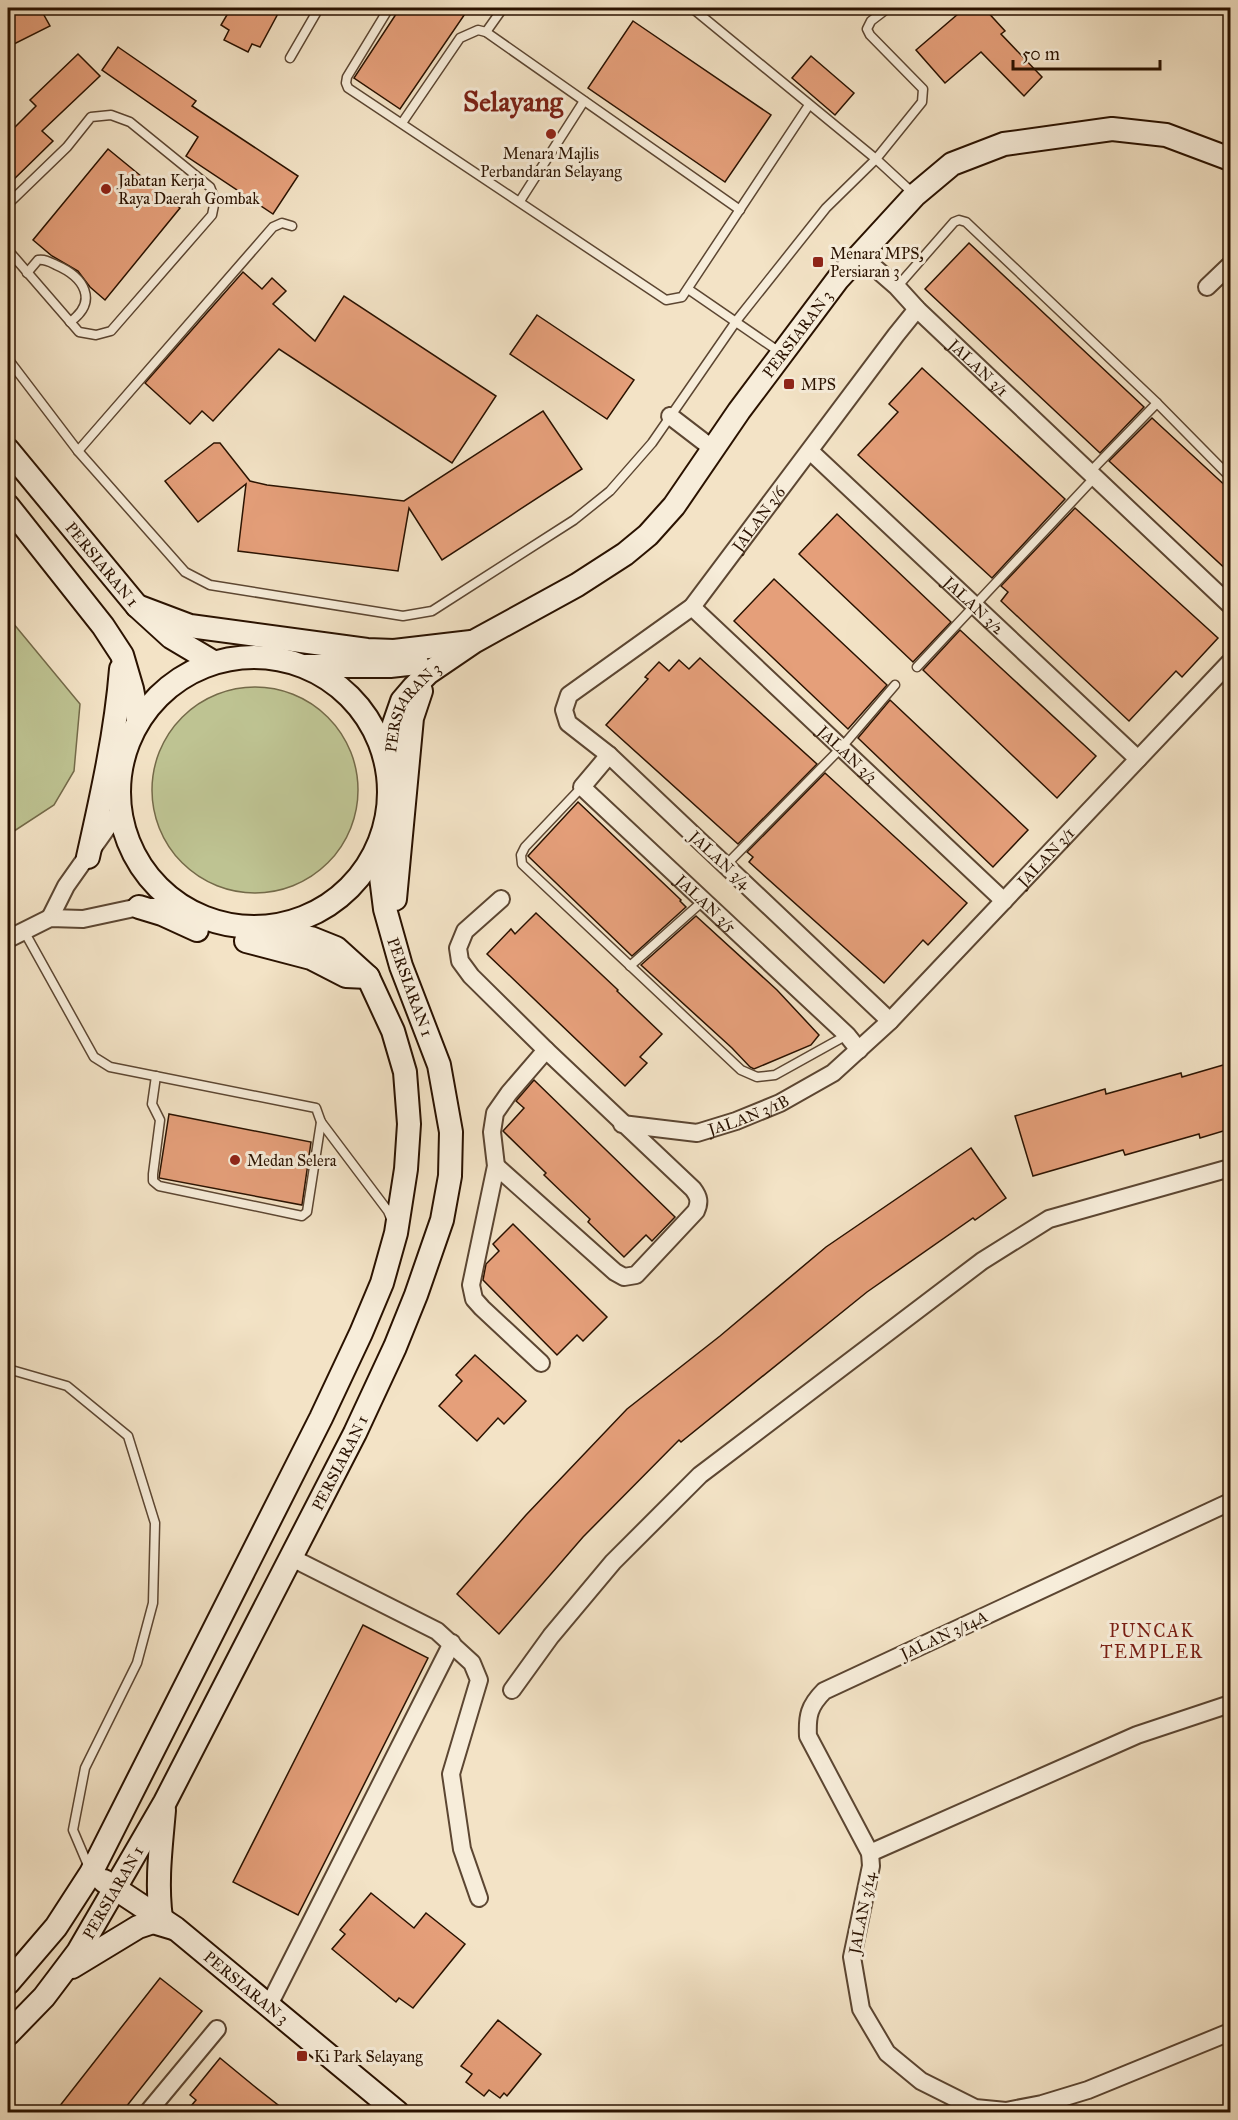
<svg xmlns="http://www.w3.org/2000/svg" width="1238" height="2120" font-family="'IM FELL Great Primer',serif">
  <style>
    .green { fill: #bec392; stroke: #746a49; stroke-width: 1.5 }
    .building { fill: #e59f7a; stroke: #2a1200; stroke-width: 1.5 }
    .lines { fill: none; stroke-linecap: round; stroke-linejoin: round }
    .lane-casing { stroke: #5c4632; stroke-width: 11 }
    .street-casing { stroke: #5c4632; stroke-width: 20 }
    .secondary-casing { stroke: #2a1200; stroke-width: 26 }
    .lane { stroke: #f7edda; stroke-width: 8 }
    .street { stroke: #f7edda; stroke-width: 16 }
    .secondary { stroke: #f7edda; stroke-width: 22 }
    .poi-dot { fill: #8f2418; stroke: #f7edda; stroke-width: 2 }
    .labels { text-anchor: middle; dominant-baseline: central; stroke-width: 6; stroke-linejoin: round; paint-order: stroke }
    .poi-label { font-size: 16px; fill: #2a1200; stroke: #f7edda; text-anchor: start }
    .street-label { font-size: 16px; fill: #2a1200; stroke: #f7edda }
    .neighbourhood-label { font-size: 18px; letter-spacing: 1.5px; fill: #7a1f14; stroke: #f7edda }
    .town-label { font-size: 28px; font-weight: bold; fill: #7a1f14; stroke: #f7edda }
  </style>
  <rect width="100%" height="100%" fill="#f3e3c6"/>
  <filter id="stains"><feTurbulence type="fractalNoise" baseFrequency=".00333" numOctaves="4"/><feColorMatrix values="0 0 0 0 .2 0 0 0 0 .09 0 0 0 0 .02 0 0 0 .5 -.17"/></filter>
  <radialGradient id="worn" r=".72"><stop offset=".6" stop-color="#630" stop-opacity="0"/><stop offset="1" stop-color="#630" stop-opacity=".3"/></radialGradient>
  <g class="green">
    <polygon points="8,617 80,704 74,771 54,805 8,835"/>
    <circle cx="255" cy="790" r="103"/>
  </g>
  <g class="building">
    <polygon points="26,8 40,8 50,26 8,47 8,17"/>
    <polygon points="231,8 281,8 260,47 252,44 248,52 224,40 229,30 221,25"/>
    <polygon points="400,8 469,8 400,109 354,78"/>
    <polygon points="965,8 984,8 1005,31 1001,34 1042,77 1024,96 981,52 945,83 916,50"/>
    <polygon points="633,21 771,115 725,182 588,88"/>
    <polygon points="118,47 196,101 192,106 298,176 273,214 186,156 198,137 102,70"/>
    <polygon points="78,54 100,76 42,131 53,141 8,185 8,134 36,106 30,100"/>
    <polygon points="811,56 854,93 835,115 792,78"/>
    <polygon points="108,149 180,208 105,300 90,287 78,271 52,256 33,240"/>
    <polygon points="969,243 1144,407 1100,453 925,289"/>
    <polygon points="243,272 262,289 272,278 286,291 273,304 315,341 344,296 496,396 452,463 279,349 213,421 202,411 190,424 145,383"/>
    <polygon points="537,315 634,380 607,419 510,354"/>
    <polygon points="922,368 1065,499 992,578 858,455 898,412 889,404"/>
    <polygon points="543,411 582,469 442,560 409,508 398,571 238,551 246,484 198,522 165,481 214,443 220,443 250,481 267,485 404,501"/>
    <polygon points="1152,418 1230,490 1230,573 1109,461"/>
    <polygon points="1075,508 1218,638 1182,677 1176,671 1129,721 1001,601 1008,592 1001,586"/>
    <polygon points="837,514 951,622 913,662 799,554"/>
    <polygon points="774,579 887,685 848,729 734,621"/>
    <polygon points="960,630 1096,756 1057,798 923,670"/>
    <polygon points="700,658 817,764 738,844 606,725 648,679 645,677 659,662 669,671 679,660 689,669"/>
    <polygon points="890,700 1028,830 993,867 858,738"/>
    <polygon points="825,773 967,903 928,945 923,940 884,983 749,862 753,857 747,852"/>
    <polygon points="578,802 681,900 680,901 686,907 632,956 528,856"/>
    <polygon points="536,913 618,990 617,991 662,1034 640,1057 647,1063 625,1086 487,954 511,929 515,934"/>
    <polygon points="696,916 777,990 819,1035 811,1045 754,1069 750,1067 732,1048 641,965"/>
    <polygon points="1230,1063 1230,1129 1200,1138 1199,1134 1125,1155 1123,1150 1033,1176 1015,1116 1105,1089 1106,1094 1181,1073 1182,1077"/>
    <polygon points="534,1080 675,1217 652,1241 646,1235 624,1257 588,1222 590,1219 544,1175 546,1173 503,1131 524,1108 516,1101"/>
    <polygon points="169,1114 311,1142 302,1205 159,1178"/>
    <polygon points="971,1148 1006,1198 975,1220 973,1218 867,1292 681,1442 679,1440 583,1537 499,1634 457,1594 526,1515 627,1409 720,1336 826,1247"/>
    <polygon points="513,1224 607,1317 583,1341 577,1335 557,1355 483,1280 486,1264 499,1251 493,1244"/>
    <polygon points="475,1355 526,1401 504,1424 498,1418 477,1441 439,1406 462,1381 456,1375"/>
    <polygon points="363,1625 428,1658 298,1915 233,1882"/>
    <polygon points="371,1893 414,1928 426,1913 465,1944 413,2008 399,1998 396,2002 332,1949 345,1934 340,1930"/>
    <polygon points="160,1978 202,2011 122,2112 55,2112"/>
    <polygon points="498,2020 541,2054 507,2096 504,2093 500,2098 489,2090 484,2096 466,2082 472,2074 461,2066"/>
    <polygon points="220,2058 254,2086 287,2112 186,2112 196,2100 190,2095"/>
  </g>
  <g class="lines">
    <defs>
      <g id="lane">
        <polyline points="389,8 347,77 346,83 348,88 666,300 682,297 809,105"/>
        <polyline points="692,8 876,159 915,195"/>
        <polyline points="486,32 503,8"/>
        <polyline points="290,58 319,8"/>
        <polyline points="402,123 460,38 478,30 486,32 740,210"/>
        <polyline points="520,201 584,101"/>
        <polyline points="8,204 67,147 91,117 111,115 130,122 210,187 215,200 212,215 111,331 96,335 79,332 8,250"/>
        <path d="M 27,273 L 38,260 C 45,259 50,262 56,265 C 84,277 99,301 70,322"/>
        <polyline points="897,287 954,222 959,220 966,222 1157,403 1230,477"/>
        <polyline points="688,289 781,353"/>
        <polyline points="8,359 78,451 185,572 210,585 403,616 432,611 574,520 610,491 652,443 737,320 826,208 876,159 922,102 923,89 870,35 867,29 871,21 888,8"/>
        <polyline points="78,451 273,227 282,223 292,226"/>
        <polyline points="1090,472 1157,403"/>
        <polyline points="917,667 1095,477"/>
        <polyline points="582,787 525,847 521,855 522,864 741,1070 757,1077 775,1075 847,1035"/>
        <polyline points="725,866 841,748 895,685"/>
        <polyline points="24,931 94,1057 110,1067 316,1108 321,1122 388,1211 392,1221"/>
        <polyline points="630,966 703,901"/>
        <polyline points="156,1076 152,1104 160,1120 153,1174 153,1181 159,1186 302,1216 307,1212 321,1122"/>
        <polyline points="8,1369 67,1386 128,1436 155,1523 153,1603 137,1663 85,1768 73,1830 90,1870"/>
      </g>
      <g id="street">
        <path id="s1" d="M 859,254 L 897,287 L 917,309 L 1230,605"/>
        <polyline points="1207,287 1230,265"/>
        <polyline points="670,416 713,449"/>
        <path id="s2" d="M 810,451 L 1138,759"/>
        <path id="s3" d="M 692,607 L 1004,901"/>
        <path id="s4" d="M 609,755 L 582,787 L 847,1035 L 859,1050"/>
        <polyline points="50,918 66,886 119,811"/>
        <polyline points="8,939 50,918 83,919 139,907 182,907"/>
        <path id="s5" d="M 890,1021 L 609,755 L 568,723 L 564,710 L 569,695 L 692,607 L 896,335 L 917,309"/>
        <path id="s6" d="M 622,1124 L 697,1133 L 736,1121 L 780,1103 L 833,1073 L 890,1021 L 1230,662"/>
        <path d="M 496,1166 L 615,1272 L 624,1277 L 636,1275 L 696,1211 C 700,1202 699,1197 693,1189 L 546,1050 L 471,976 L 460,961 L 458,948 L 465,931 L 501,899"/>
        <polyline points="541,1363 482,1308 474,1299 471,1285 496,1166 492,1132 495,1113 509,1093 546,1050"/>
        <path d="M 1230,1502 L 824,1691 C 809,1706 807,1716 808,1736 L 870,1853 L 871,1866 L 852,1957 L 861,2009 L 887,2053 L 921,2081 L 975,2108 L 1006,2111 L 1042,2104 L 1088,2090 L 1230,2032"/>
        <polyline points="292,1558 437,1631 472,1663 479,1680 451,1774 462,1849 479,1898"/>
        <polyline points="512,1690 551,1636 613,1562 700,1475 982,1261 1049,1219 1230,1168"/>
        <polyline points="870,1853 1137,1735 1230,1704"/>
        <polyline points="269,2005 452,1643"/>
        <polyline points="148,2112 217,2029"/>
      </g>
      <g id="secondary">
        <path id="s7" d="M 8,450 L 137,606 L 171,637 L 213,662"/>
        <polyline points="8,506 103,626 122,655 132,689 138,720"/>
        <polyline points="137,606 190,626 367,650 394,651 471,642"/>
        <circle cx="254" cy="792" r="135"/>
        <polyline points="306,666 390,666 417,663"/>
        <path id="s8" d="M 388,768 L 394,724 L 402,701 L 414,687 L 428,673 L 475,641 L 577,585 L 625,554 L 648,535 L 674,506 L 739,411 L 838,279 L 915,195 L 952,164 L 1004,144 L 1112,129 L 1166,135 L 1230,159"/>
        <path d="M 88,857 C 102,795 116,732 121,669"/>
        <polyline points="395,899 412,718 421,691"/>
        <polyline points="139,907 162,914 197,930"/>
        <polyline points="246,941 311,958 346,976 368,977"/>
        <path id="s9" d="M 104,1881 L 175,1928 L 397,2112"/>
        <path d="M 161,1918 C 156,1882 161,1846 164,1810"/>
        <polyline points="72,1967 138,1927 153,1922 173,1928"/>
        <polyline points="8,1983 56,1927 91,1873 321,1418 361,1333 382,1283 396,1233 406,1169 409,1124 405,1072 393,1031 368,977 336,948 311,938 250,928"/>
        <path id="s10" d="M 8,2034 L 44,1997 L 78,1952 L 165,1802 L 355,1433 L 395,1347 L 416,1295 L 442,1220 L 450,1176 L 451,1132 L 439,1065 L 401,966 L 385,909 L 381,877 L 384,831"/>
      </g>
    </defs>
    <use href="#lane" class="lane-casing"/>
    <use href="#street" class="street-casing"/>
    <use href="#secondary" class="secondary-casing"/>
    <use href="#lane" class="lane"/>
    <use href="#street" class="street"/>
    <use href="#secondary" class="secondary"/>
  </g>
  <g class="poi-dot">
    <circle cx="551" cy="134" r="6"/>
    <circle cx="106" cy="189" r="6"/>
    <rect x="812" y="256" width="12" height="12" rx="3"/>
    <rect x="783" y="378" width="12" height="12" rx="3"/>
    <circle cx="235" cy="1160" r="6"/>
    <rect x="296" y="2050" width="12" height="12" rx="3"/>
  </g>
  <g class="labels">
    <g class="poi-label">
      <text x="551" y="153" text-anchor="middle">Menara Majlis<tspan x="551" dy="18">Perbandaran Selayang</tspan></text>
      <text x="118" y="180">Jabatan Kerja<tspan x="118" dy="18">Raya Daerah Gombak</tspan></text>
      <text x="830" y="253">Menara MPS,<tspan x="830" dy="18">Persiaran 3</tspan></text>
      <text x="801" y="384">MPS</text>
      <text x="247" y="1160">Medan Selera</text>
      <text x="314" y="2056">Ki Park Selayang</text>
    </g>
    <g class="street-label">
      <text stroke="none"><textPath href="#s8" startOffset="618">PERSIARAN 3</textPath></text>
      <text stroke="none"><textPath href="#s1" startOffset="165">JALAN 3/1</textPath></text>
      <text stroke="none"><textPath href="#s5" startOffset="730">JALAN 3/6</textPath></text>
      <text stroke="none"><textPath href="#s7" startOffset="148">PERSIARAN 1</textPath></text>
      <text stroke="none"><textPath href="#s2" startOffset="225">JALAN 3/2</textPath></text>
      <text stroke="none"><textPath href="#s8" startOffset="68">PERSIARAN 3</textPath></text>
      <text stroke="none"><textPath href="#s3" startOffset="214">JALAN 3/3</textPath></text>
      <text stroke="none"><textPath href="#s6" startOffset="528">JALAN 3/1</textPath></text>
      <text transform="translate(720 860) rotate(43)">JALAN 3/4</text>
      <text stroke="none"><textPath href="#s4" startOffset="212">JALAN 3/5</textPath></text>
      <text transform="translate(410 987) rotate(70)">PERSIARAN 1</text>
      <text stroke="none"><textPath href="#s6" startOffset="130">JALAN 3/1B</textPath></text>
      <text stroke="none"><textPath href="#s10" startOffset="663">PERSIARAN 1</textPath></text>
      <text transform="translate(944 1635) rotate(-25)">JALAN 3/14A</text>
      <text stroke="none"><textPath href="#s10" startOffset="177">PERSIARAN 1</textPath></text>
      <text transform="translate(862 1913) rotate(-79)">JALAN 3/14</text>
      <text stroke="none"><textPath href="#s9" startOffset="178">PERSIARAN 3</textPath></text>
    </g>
    <g class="neighbourhood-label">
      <text x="1152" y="1631">PUNCAK<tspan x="1152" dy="21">TEMPLER</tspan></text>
    </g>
    <g class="town-label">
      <text x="513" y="101">Selayang</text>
    </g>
  </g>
  <rect width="1238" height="2120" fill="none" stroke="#f3e3c6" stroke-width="30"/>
  <rect x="9" y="9" width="1220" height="2102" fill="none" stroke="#2a1200" stroke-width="3"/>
  <rect x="15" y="15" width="1208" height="2090" fill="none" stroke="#2a1200" stroke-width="1.5"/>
  <path d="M1013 60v9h147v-9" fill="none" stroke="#2a1200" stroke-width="3"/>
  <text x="1022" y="60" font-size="18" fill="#2a1200" stroke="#f7edda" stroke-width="4.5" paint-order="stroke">50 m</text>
  <rect width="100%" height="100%" filter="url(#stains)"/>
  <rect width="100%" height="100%" fill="url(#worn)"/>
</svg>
